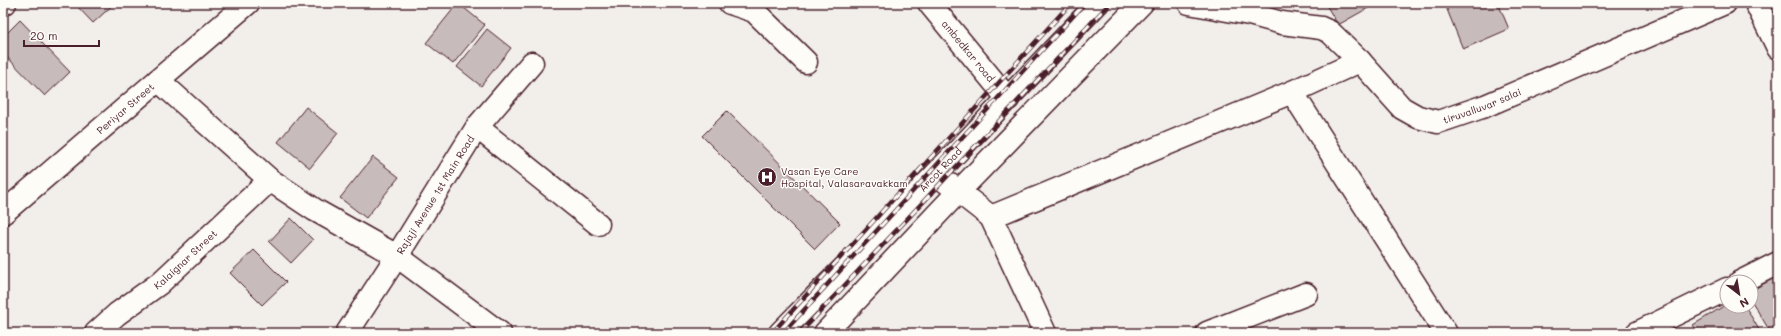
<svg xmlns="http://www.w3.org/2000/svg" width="1781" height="336" font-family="Mali,sans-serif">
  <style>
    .building { fill: #c8bbbb; stroke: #4a1f2b }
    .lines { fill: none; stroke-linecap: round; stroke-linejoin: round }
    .street-casing { stroke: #4a1f2b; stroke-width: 25 }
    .primary-casing { stroke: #4a1f2b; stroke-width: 25 }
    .street { stroke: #fdfcf7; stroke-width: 22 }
    .primary { stroke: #fdfcf7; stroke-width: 22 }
    .rail-casing { stroke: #4a1f2b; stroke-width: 4.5 }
    .rail { stroke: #fdfcf7; stroke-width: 3; stroke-dasharray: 9; stroke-linecap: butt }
    .labels { text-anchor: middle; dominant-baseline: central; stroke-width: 3; stroke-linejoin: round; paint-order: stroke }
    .street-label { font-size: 10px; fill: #4a1f2b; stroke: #fdfcf7 }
    .poi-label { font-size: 10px; fill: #4a1f2b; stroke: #fdfcf7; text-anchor: start }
  </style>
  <rect width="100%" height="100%" fill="#f2efeb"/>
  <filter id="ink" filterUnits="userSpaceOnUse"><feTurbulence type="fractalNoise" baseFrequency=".025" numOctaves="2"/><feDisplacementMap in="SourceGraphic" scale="8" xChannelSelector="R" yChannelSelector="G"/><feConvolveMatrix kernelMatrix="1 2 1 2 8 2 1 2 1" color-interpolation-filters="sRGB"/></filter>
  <g filter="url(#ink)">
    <g class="building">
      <polygon points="74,3 115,3 93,23"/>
      <polygon points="458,3 485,25 453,64 426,43"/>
      <polygon points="1325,3 1377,3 1338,25"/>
      <polygon points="1456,3 1498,3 1509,29 1463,49 1446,7"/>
      <polygon points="20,20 70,72 45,96 3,53 3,37"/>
      <polygon points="487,29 511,48 481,86 457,67"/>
      <polygon points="306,107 338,133 310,168 278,142"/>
      <polygon points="727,111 840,223 815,249 702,136"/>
      <polygon points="373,157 399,177 366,218 340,198"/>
      <polygon points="291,218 313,240 291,263 269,242"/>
      <polygon points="254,250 286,282 262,305 230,273"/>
      <polygon points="1778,275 1778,333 1771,333 1751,300 1751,291"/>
      <polygon points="1727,304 1727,306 1745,306 1761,333 1698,333 1693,325"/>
    </g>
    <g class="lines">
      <defs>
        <g id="street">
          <polyline points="730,3 754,11 806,62"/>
          <path id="s1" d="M 929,3 L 1008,99"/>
          <path id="s2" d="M 1189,3 L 1249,14 L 1282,23 L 1321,28 L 1330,32 L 1360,61 L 1402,108 L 1418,117 L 1438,122 L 1485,106 L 1725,3"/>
          <polyline points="1756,3 1778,48"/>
          <polyline points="3,4 5,3"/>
          <polyline points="158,80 270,180 315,210 397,256 500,333"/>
          <polyline points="1292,92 1446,333"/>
          <polyline points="477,127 598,224"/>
          <polyline points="936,174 991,217 1292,92 1360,61"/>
          <path id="s3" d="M 3,213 L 248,3"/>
          <polyline points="991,217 1045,333"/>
          <polyline points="1740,282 1778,263"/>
          <path id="s4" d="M 96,333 L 117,314 L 160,283 L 270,180"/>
          <path id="s5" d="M 347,333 L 397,256 L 477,127 L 532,63"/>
          <polyline points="1207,333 1306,294"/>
          <polyline points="1637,333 1727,289"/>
        </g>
        <g id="primary">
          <path id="s6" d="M 780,333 L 936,174 L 1098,3"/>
          <polyline points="825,333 959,191 1142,3"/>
        </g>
      </defs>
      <use href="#street" class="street-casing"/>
      <use href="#primary" class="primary-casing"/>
      <use href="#street" class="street"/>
      <use href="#primary" class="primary"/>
      <defs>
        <g id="rail">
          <polyline points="772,333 1071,3"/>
          <polyline points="783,333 1085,3"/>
          <polyline points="800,333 1110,3"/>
        </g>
      </defs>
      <use href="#rail" class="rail-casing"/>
      <use href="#rail" class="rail"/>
    </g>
  </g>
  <defs>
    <symbol id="hospital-disc" viewBox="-11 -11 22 22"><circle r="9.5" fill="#4a1f2b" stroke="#fdfcf7"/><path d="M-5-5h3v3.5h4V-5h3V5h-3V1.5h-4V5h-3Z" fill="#fff"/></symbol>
  </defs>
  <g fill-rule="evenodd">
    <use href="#hospital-disc" x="756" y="166" width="22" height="22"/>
  </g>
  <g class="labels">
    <g class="street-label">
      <text stroke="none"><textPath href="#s1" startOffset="62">ambedkar road</textPath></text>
      <text stroke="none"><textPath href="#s2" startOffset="335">tiruvalluvar salai</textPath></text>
      <text stroke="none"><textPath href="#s3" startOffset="161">Periyar Street</textPath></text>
      <text stroke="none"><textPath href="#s6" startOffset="229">Arcot Road</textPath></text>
      <text stroke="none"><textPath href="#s5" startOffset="164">Rajaji Avenue 1st Main Road</textPath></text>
      <text stroke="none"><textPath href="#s4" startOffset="116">Kalaignar Street</textPath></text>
    </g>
    <g class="poi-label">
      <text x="781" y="171">Vasan Eye Care<tspan x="781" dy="12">Hospital, Valasaravakkam</tspan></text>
    </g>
  </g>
  <rect width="1781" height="336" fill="none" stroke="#fdfcf7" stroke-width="16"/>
  <rect x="8" y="8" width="1765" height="320" fill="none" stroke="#4a1f2b" stroke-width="1.5" filter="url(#ink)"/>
  <g transform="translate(1739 294) rotate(149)"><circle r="19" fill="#fdfcf7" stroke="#b5a4a5"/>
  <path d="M0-3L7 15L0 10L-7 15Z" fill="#4a1f2b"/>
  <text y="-6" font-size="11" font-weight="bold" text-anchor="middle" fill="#4a1f2b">N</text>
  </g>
  <path d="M24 40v6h75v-6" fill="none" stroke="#4a1f2b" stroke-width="2"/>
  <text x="30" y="40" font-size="12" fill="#4a1f2b" stroke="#fdfcf7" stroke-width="3" paint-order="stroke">20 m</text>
</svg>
